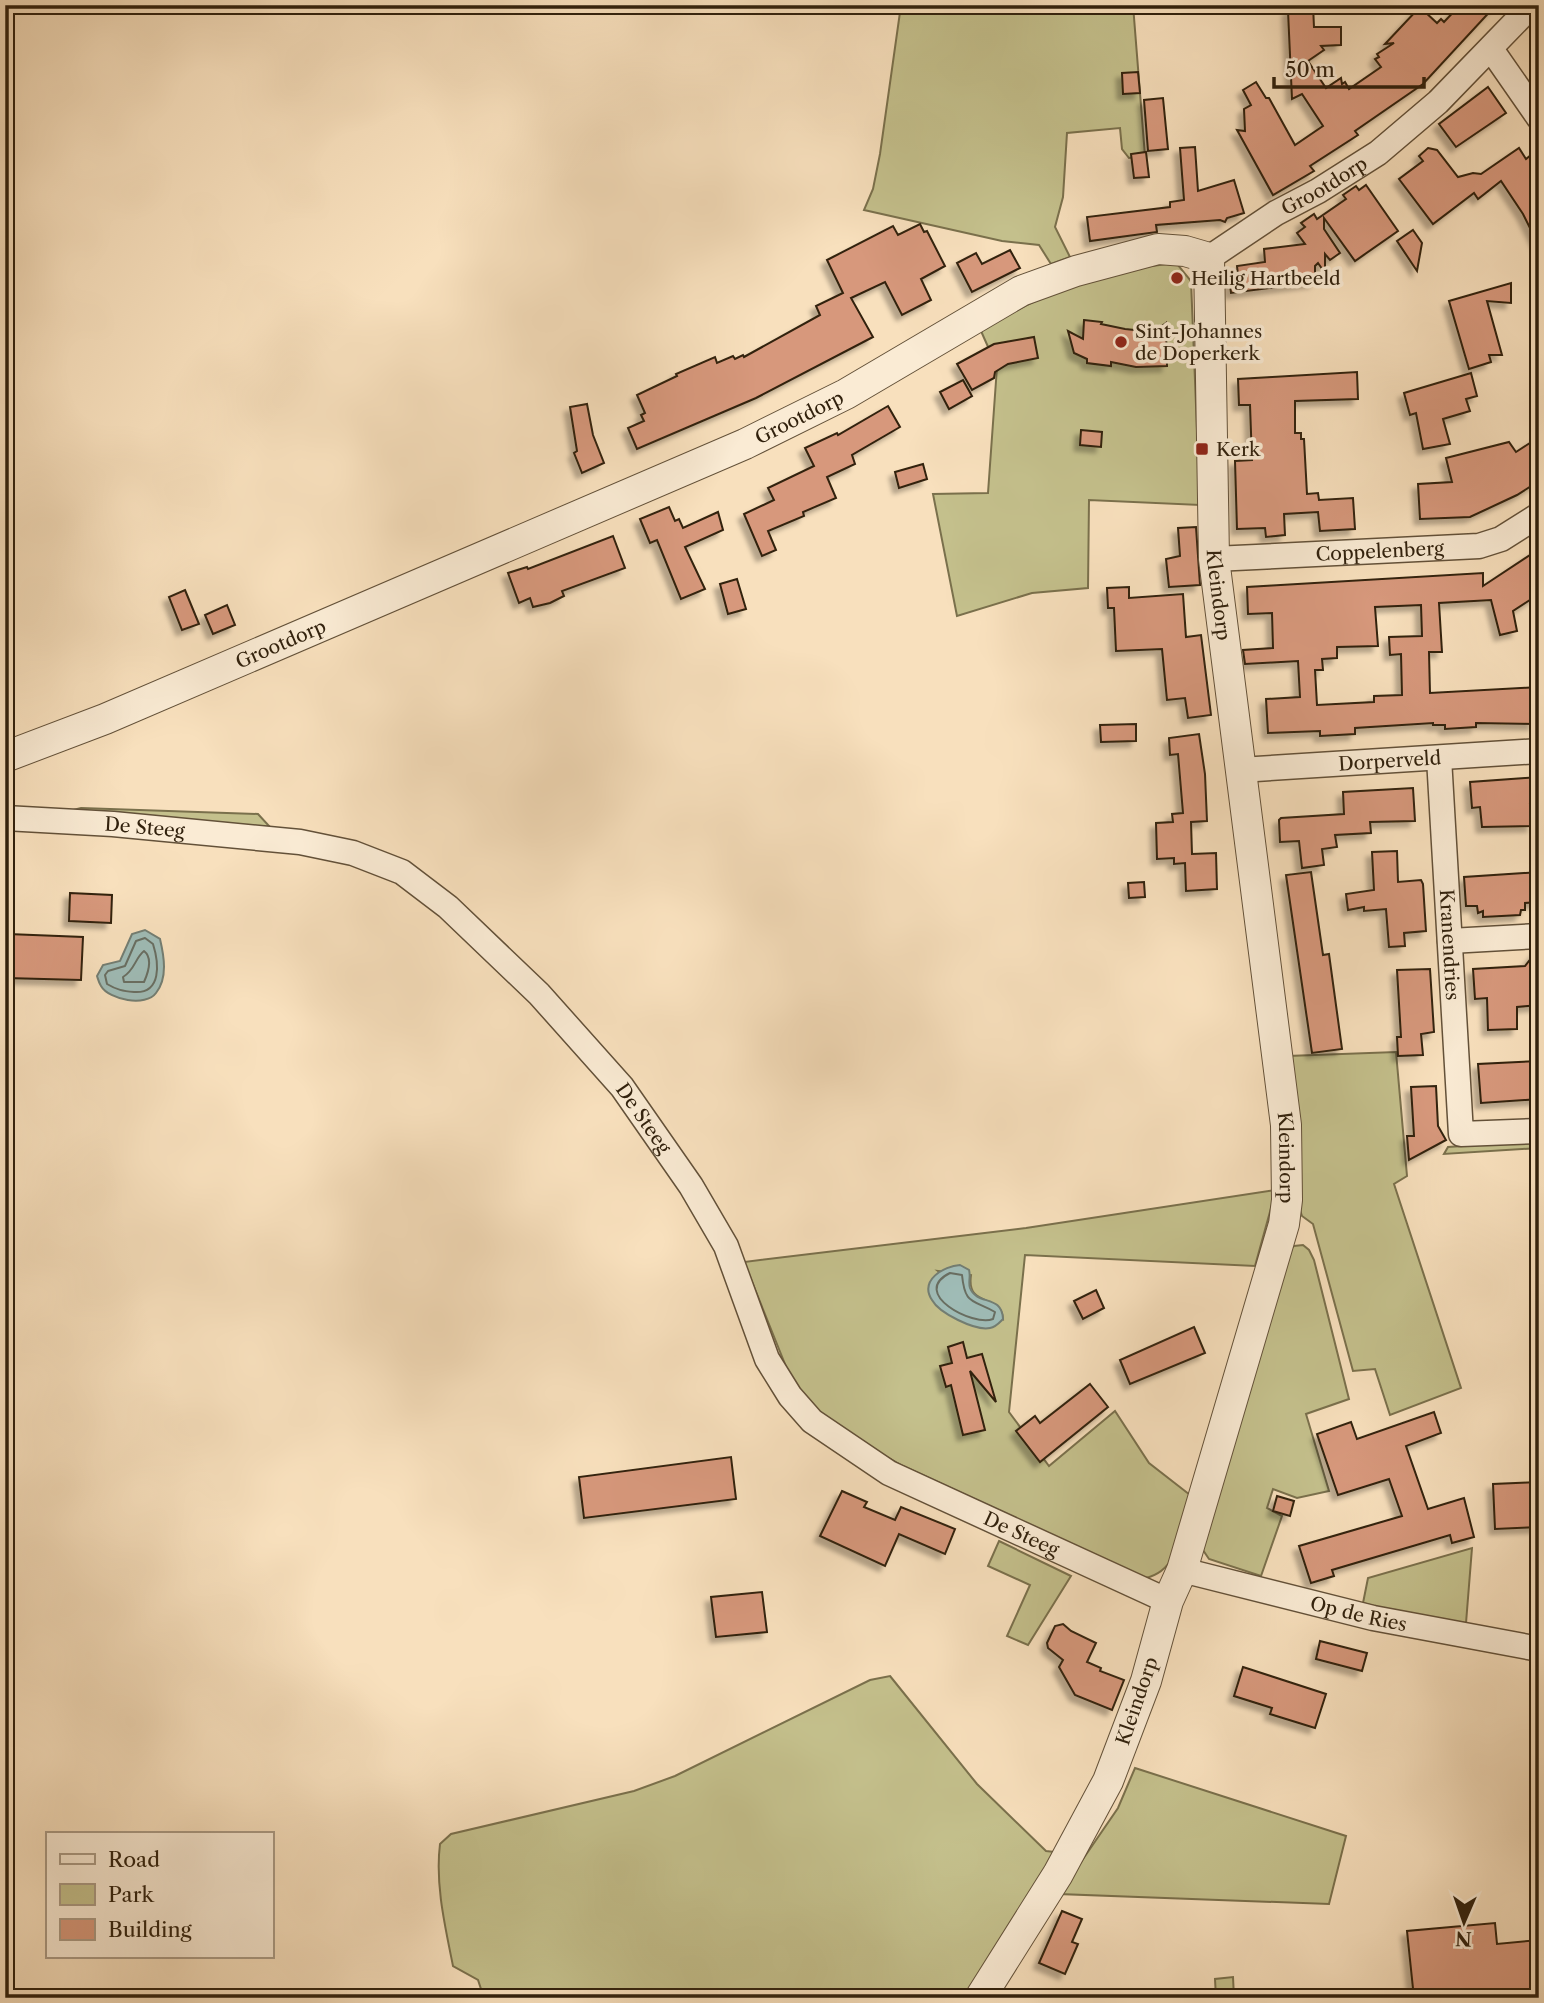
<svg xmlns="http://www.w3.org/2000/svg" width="1544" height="2003" font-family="'Libre Caslon Text',serif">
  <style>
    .green { fill: #c4c08c; stroke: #7a704c; stroke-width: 2; fill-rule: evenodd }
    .water { fill: #9fbcb7; stroke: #737e73; stroke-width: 2 }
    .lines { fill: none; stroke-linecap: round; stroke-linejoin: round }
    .shore { stroke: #686e62; stroke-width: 2 }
    .building { fill: #d7987b; stroke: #31210d; stroke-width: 2; fill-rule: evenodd; filter: url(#shadow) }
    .minor-casing { stroke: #635139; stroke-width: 27 }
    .tertiary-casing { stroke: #635139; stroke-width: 32 }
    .minor { stroke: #faebd4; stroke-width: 24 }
    .tertiary { stroke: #faebd4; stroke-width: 30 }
    .poi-dot { fill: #8f2418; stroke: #faebd4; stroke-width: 2.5 }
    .labels { text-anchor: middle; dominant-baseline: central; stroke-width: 7; stroke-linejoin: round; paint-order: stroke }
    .street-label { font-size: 19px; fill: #31210d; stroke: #faebd4 }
    .poi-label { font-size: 19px; fill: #31210d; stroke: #faebd4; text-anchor: start }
  </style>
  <defs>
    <filter id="shadow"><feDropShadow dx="-5.5" dy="5.5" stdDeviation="2" flood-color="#0004"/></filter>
  </defs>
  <rect width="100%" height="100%" fill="#f8e0bd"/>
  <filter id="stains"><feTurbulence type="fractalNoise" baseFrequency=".00286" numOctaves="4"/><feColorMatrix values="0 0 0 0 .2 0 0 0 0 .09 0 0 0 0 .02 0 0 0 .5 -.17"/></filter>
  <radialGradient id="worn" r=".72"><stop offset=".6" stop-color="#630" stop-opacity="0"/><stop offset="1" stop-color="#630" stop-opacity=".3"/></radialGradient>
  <g class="green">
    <polygon points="901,5 1133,5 1145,156 1129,158 1122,149 1120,128 1067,133 1063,197 1055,227 1070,257 1051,264 1039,245 1002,241 864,210 873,189 880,154"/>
    <path d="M 1171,263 L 1178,265 L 1191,281 L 1200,505 L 1089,500 L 1088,588 L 1032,593 L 957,616 L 933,494 L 988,493 L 997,367 L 981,331 C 1027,301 1078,281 1132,269 C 1145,266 1158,266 1171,263 Z"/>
    <polygon points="81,808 258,814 270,827 65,812"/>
    <polygon points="1396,1052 1407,1176 1394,1184 1461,1388 1390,1415 1375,1369 1353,1371 1313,1224 1302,1216 1297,1201 1288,1056"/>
    <polygon points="1539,1141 1539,1148 1444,1154 1448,1147"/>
    <path d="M 1276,1190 L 1255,1266 L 1025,1255 L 1009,1412 L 1049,1466 L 1115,1411 L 1149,1463 L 1194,1498 C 1184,1527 1179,1572 1145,1578 L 903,1466 L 837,1429 L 810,1403 L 791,1379 L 744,1262 L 1026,1228 ZM 938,1271 L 971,1275 C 966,1309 1002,1293 1003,1319 Z"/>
    <polygon points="1303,1245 1309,1250 1314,1260 1349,1399 1306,1414 1329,1491 1297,1498 1273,1489 1267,1508 1282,1516 1261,1576 1209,1559 1201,1547 1286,1253 1294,1246"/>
    <polygon points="999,1541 1071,1576 1028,1645 1007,1636 1030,1585 988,1566"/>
    <polygon points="1472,1548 1466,1623 1412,1616 1363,1603 1368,1578"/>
    <path d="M 890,1676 L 977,1784 L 1046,1851 L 1055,1852 L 968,1998 L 484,1998 L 478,1980 L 453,1966 C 445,1926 435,1884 440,1844 L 451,1834 L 634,1791 L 675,1776 L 870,1680 Z"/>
    <polygon points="1135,1768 1346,1836 1329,1904 1059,1894 1118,1808"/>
    <polygon points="1233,1977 1234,1998 1216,1998 1215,1979"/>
  </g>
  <g class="water">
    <path d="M 145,930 L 160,939 C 164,956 168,978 156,993 C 146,1007 109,1000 101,986 C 99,983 98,979 97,976 L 103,965 L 120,961 L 132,934 Z"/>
    <path d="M 960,1265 L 969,1270 C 971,1276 968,1282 970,1288 C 977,1306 1002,1294 1003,1319 C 999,1323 996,1327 990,1328 C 975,1331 939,1313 932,1300 C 919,1280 944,1266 960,1265 Z"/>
  </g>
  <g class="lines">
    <g class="shore">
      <path d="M 145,938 L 153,944 C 159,963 162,994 134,992 C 123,991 117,990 107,984 L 105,975 L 108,971 L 125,966 L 136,941 Z"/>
      <path d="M 144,951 C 153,958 148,973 144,982 L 124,982 L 123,977 C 135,970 135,958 144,951 Z"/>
      <path d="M 950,1273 L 962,1275 C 965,1305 972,1299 995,1312 L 993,1319 C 973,1327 909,1293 950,1273 Z"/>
    </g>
  </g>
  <g class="building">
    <polygon points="1296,5 1313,5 1314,27 1341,27 1341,45 1321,46 1324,50 1308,61 1326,88 1341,78 1342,84 1345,82 1349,89 1381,67 1375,59 1379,57 1377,54 1394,43 1385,44 1417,10 1423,10 1437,23 1441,19 1444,22 1460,5 1496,5 1423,84 1355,131 1358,135 1310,166 1314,171 1273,195 1237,130 1245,131 1244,109 1251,105 1243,90 1256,82 1266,98 1269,98 1295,145 1323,126 1302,94 1292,99 1288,11"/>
    <polygon points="1138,72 1140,93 1123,94 1122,73"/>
    <polygon points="1488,87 1506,113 1456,147 1439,124"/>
    <polygon points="1163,98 1168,149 1148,151 1144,100"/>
    <polygon points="1195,147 1198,191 1234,180 1244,213 1227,218 1225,222 1220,220 1156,225 1157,232 1090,241 1087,217 1170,207 1170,202 1184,200 1180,148"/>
    <polygon points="1428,148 1437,150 1458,177 1473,173 1481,174 1519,148 1526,159 1531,155 1539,166 1539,246 1523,214 1501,181 1478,199 1474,193 1433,224 1399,179 1423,161 1419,156"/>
    <polygon points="1146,152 1149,177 1134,178 1131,154"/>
    <polygon points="1366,185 1398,231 1355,261 1324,218 1324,229 1340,253 1330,260 1325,254 1325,273 1318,263 1315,266 1315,282 1231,293 1229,276 1238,275 1237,266 1265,262 1264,249 1305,244 1297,233 1305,227 1301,223 1314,214 1317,219 1346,199 1343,195 1356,186 1359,190"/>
    <polygon points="920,224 924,232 927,231 945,266 921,279 931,300 902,315 885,282 851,298 873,337 756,398 637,449 628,428 644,421 641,415 645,413 637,395 677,376 676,374 715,357 717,363 733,356 735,359 743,355 744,357 820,315 816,306 843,293 827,260 893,226 898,235"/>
    <polygon points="1413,230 1422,243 1417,271 1397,241"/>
    <polygon points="1010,250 1020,268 972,292 957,263 976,253 982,264"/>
    <polygon points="1511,283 1511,303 1487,301 1502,355 1489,355 1491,362 1469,369 1449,301"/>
    <polygon points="1084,320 1102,322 1101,324 1125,329 1154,332 1166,323 1167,366 1136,367 1111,362 1111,366 1087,363 1087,359 1074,353 1068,331 1083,339"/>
    <polygon points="1034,337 1038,358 1008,364 995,372 994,378 972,390 957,364 994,344"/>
    <polygon points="1357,372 1358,399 1295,401 1295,433 1301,433 1301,439 1304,439 1307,494 1318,493 1319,500 1353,498 1355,529 1320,531 1318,512 1284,514 1285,535 1266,537 1265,528 1237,529 1235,461 1252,460 1250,405 1239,405 1238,379"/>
    <polygon points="1471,373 1477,396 1466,399 1470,411 1443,419 1450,444 1423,449 1416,413 1410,415 1404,393"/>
    <polygon points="963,380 972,396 949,409 940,392"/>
    <polygon points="587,404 593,435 604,463 582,473 574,453 577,451 570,407"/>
    <polygon points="888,406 900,427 852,455 855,464 827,477 836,498 803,512 804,516 768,531 776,550 762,556 744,514 774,500 768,488 814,466 805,448 837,433 838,435"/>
    <polygon points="1081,430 1102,432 1101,447 1080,445"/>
    <polygon points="1539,437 1539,481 1517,495 1470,517 1420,519 1418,484 1452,482 1446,458 1509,442 1516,452"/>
    <polygon points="923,464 927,479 899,488 895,472"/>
    <polygon points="669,507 675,521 679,519 683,528 718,512 723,530 685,547 705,589 681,599 657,540 650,543 640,519"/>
    <polygon points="1196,527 1200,585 1169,587 1166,559 1180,556 1178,528"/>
    <polygon points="613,536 625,568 562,591 564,596 550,603 533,607 530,598 519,603 508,573 527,567 528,569"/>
    <path d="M 1539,549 L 1539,594 L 1513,611 L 1517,631 L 1500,635 L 1491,600 L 1439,603 L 1442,652 L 1429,652 L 1430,693 L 1539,687 L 1539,705 L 1533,706 L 1534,724 L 1476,723 L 1476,727 L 1445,729 L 1445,725 L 1433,725 L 1433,723 L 1355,728 L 1355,734 L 1320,736 L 1320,731 L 1268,733 L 1266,699 L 1300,697 L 1298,661 L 1245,664 L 1243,650 L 1273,648 L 1272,613 L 1248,614 L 1247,587 L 1483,573 L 1483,586 ZM 1421,605 L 1422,636 L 1389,637 L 1390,655 L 1401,654 L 1402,695 L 1374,696 L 1374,702 L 1317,705 L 1315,670 L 1323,670 L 1322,659 L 1337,658 L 1337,647 L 1378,646 L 1375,607 Z"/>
    <polygon points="737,579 746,609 728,614 720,584"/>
    <polygon points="1129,587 1129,598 1183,594 1186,637 1201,635 1211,715 1188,718 1185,698 1167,700 1162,649 1116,651 1114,608 1108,608 1107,588"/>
    <polygon points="185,590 199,624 182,630 169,597"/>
    <polygon points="227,605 235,625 213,634 205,615"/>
    <polygon points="1136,724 1136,741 1101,742 1100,725"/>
    <polygon points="1199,734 1205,774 1207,821 1191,822 1192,854 1216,853 1217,889 1186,891 1185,863 1174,864 1174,858 1157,859 1156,823 1173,822 1172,814 1183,813 1178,754 1170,755 1169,738"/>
    <polygon points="1539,777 1539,804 1530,804 1532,826 1482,827 1480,807 1472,808 1470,782"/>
    <polygon points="1413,788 1415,821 1370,822 1371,833 1335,835 1337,847 1322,849 1324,865 1302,868 1299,841 1280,842 1279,820 1281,818 1344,814 1343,792"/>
    <polygon points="1397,851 1398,882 1421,880 1423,884 1426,931 1404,933 1405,946 1389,947 1386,909 1364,911 1364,907 1348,910 1346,894 1374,890 1372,852"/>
    <polygon points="1311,872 1323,955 1329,954 1342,1049 1312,1053 1286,875"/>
    <polygon points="1539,872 1539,902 1525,903 1525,910 1521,910 1520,915 1483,917 1483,911 1478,913 1477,906 1466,906 1464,877"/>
    <polygon points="1144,882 1145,897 1129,898 1128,883"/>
    <polygon points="70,893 112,895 111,923 69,921"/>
    <polygon points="8,934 83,937 81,980 6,978"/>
    <polygon points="1536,952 1539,1005 1517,1007 1517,1029 1488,1030 1487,998 1475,999 1473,969 1525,966"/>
    <polygon points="1430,969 1434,1032 1421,1034 1423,1055 1398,1056 1397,1037 1401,1037 1397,970"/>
    <polygon points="1539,1061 1539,1099 1481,1103 1478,1064"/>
    <polygon points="1436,1086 1438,1126 1446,1140 1409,1160 1407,1136 1414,1136 1411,1087"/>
    <polygon points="1096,1290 1104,1308 1083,1319 1074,1301"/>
    <polygon points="1194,1327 1205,1353 1130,1384 1120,1360"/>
    <polygon points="963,1342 967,1358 982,1354 996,1402 970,1371 985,1430 963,1435 951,1385 946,1387 940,1366 952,1363 948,1347"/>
    <polygon points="1090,1384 1108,1407 1040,1462 1016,1431 1035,1416 1040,1423"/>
    <polygon points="1434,1412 1441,1433 1406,1446 1428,1509 1464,1498 1474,1537 1452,1543 1450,1535 1332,1570 1334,1576 1311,1583 1299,1546 1402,1516 1389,1479 1338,1495 1317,1434 1351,1422 1357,1439"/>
    <polygon points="731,1457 736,1499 584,1518 579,1477"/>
    <polygon points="1539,1482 1539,1527 1495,1529 1493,1484"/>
    <polygon points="842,1491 867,1502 864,1507 895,1520 901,1507 955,1529 945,1554 899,1534 885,1566 820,1536"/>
    <polygon points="1277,1496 1294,1501 1290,1516 1273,1511"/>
    <polygon points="762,1592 767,1632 716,1637 711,1597"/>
    <polygon points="1063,1624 1071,1631 1096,1643 1087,1662 1101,1668 1100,1671 1124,1680 1112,1710 1075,1695 1059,1667 1063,1660 1048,1648 1047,1643 1055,1626"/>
    <polygon points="1320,1641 1367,1653 1362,1671 1316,1659"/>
    <polygon points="1243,1667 1326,1694 1315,1728 1270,1714 1272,1708 1234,1696"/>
    <polygon points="1062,1911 1082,1919 1072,1942 1078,1944 1065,1974 1039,1963"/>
    <polygon points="1495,1923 1497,1944 1539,1940 1539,1998 1414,1998 1407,1931"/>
  </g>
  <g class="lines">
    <defs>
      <g id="minor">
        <polyline points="1491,49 1539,118"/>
        <path id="s1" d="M 1209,258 L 1276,213 L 1318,191 L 1378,153 L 1438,102 L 1532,5"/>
        <path id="s2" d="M 1214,559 L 1479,546 L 1501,539 L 1539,515"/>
        <path id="s3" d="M 1439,758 L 1461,1134 L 1539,1131"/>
        <path id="s4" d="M 1240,770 L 1539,751"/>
        <path id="s5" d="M 5,818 L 113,824 L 300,842 L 353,853 L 402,872 L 448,907 L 539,994 L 622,1087 L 691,1186 L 726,1246 L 767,1359 L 790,1396 L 812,1421 L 889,1473 L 1168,1601"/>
        <polyline points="1450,941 1539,936"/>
        <path id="s6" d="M 1182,1570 L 1373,1618 L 1539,1649"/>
      </g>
      <g id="tertiary">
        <path id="s7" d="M 5,757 L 105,719 L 745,444 L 846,394 L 1021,291 L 1076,271 L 1158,249 L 1185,251 L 1209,258 L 1214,559 L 1286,1125 L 1287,1200 L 1284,1224 L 1182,1570 L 1168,1601 L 1146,1681 L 1108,1781 L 1058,1874 L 980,1998"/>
      </g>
    </defs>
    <use href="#minor" class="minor-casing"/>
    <use href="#tertiary" class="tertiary-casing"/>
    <use href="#minor" class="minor"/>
    <use href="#tertiary" class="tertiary"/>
  </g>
  <g class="poi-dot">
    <circle cx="1177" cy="278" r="7"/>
    <circle cx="1121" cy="342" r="7"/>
    <rect x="1195" y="442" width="14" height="14" rx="3.5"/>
  </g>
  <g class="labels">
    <g class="street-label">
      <text stroke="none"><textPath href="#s1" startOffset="136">Grootdorp</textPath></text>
      <text stroke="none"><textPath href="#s7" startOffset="864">Grootdorp</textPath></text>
      <text stroke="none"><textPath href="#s2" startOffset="166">Coppelenberg</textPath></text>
      <text stroke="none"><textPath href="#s7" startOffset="1652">Kleindorp</textPath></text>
      <text stroke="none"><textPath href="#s7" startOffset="298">Grootdorp</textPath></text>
      <text stroke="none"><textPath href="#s4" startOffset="150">Dorperveld</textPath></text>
      <text stroke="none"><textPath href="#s5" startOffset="140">De Steeg</textPath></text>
      <text stroke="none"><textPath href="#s3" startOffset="187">Kranendries</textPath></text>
      <text stroke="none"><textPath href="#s5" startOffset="749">De Steeg</textPath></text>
      <text stroke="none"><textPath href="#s7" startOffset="2219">Kleindorp</textPath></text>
      <text stroke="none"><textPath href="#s5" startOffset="1337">De Steeg</textPath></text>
      <text stroke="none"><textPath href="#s6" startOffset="182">Op de Ries</textPath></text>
      <text transform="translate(1137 1701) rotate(-71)">Kleindorp</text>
    </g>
    <g class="poi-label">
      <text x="1191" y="278">Heilig Hartbeeld</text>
      <text x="1135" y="331">Sint-Johannes<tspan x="1135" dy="22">de Doperkerk</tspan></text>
      <text x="1216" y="449">Kerk</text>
    </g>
  </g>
  <rect width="1544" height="2003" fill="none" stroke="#f8e0bd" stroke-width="28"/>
  <rect x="7" y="7" width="1530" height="1989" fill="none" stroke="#31210d" stroke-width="3.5"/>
  <rect x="14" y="14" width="1516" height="1975" fill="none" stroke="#31210d" stroke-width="2"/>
  <rect x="46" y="1832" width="228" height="126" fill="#faebd4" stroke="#aa9a84" stroke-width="2"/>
  <rect x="60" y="1854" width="35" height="10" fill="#faebd4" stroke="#aa9a84" stroke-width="2"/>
  <text x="108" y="1867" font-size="21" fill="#31210d">Road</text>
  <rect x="60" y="1884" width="35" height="21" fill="#c4c08c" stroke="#aa9a84" stroke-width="2"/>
  <text x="108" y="1902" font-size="21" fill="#31210d">Park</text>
  <rect x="60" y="1919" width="35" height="21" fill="#d7987b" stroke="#aa9a84" stroke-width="2"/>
  <text x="108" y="1937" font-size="21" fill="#31210d">Building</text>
  <g transform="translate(1464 1922) rotate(182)" stroke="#faebd4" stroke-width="5" paint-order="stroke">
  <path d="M0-5L12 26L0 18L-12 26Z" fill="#31210d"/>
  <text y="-10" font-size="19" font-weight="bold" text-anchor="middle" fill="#31210d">N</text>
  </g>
  <path d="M1274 77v10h150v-10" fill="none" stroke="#31210d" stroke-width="3.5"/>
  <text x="1285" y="77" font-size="21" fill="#31210d" stroke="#faebd4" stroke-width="5" paint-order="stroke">50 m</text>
  <rect width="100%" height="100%" filter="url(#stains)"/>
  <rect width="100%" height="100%" fill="url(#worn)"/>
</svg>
